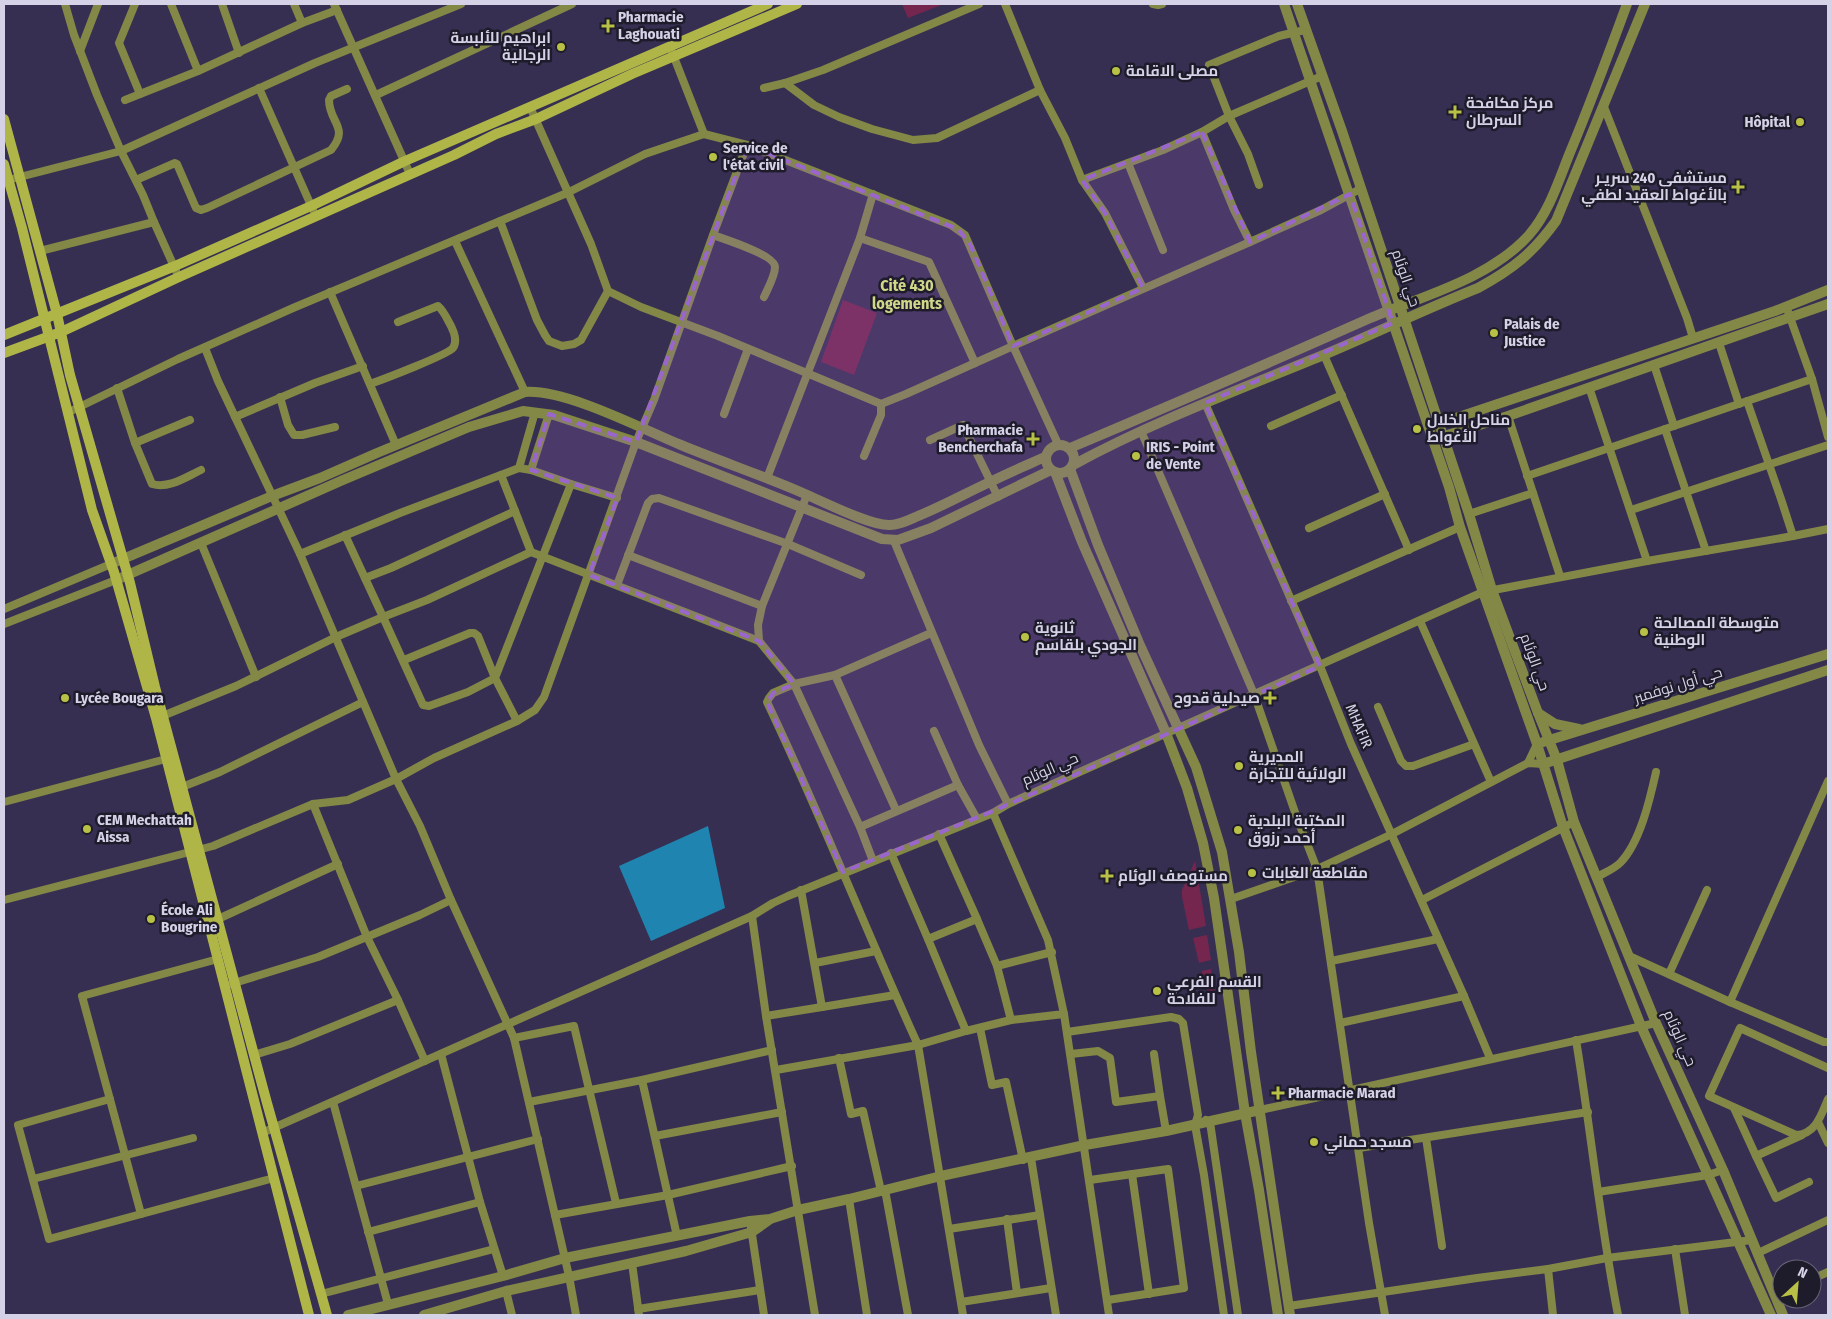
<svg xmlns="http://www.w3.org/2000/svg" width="1832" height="1319" font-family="'Fira Sans Condensed',Cairo,sans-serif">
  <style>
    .green { fill: #75264e }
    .water { fill: #1f84b0 }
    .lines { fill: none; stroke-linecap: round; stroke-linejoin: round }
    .minor { stroke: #838847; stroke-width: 8 }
    .tertiary { stroke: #838847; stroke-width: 10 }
    .secondary { stroke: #afb647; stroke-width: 10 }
    .marked { fill: #9a66cd; fill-opacity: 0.2; stroke: #9a66cd; stroke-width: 4; stroke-dasharray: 10 6; stroke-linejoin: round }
    .poi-dot { fill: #b9c046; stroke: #1e1b2a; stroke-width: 2 }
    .labels { text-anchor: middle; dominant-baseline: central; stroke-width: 5; stroke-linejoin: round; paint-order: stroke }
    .poi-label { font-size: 15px; font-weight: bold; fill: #d5d2e8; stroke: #1e1b2a; text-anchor: start }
    .street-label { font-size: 15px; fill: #d5d2e8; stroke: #1e1b2a }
    .neighbourhood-label { font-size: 16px; font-weight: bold; fill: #d1d789; stroke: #1e1b2a }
  </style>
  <rect width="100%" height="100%" fill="#372f52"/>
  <g class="green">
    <polygon points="902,4 944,4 908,18"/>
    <polygon points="843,300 877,313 854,375 821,362"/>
    <polygon points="1195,861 1206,926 1189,930 1182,897 1182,890"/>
    <polygon points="1207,935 1211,960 1199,963 1193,938"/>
    <polygon points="1211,969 1216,999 1214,1001 1210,999 1202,973 1202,971"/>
  </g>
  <polygon class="water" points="708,826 725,908 651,941 619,866"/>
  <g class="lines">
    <g class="minor">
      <polyline points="65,4 74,35 97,95 121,151 143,195 154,222 176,271"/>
      <polyline points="135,4 119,43 140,94"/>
      <polyline points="171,4 198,71"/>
      <polyline points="222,4 239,53"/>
      <polyline points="294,4 302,23"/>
      <polyline points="334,4 410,174"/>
      <polyline points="1005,4 1040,90 1065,138 1082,180 1105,213 1143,288"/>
      <polyline points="1153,4 1158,5 1162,4"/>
      <polyline points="80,51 98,4"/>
      <polyline points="672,52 704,134 747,145 951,225 965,235 1013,346 1058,444"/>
      <polyline points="785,83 814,105 839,117 872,129 913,140 937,138 1040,90"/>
      <polyline points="259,88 313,210"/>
      <polyline points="764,88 785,83 823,70 979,4"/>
      <polyline points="376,95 572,4"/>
      <polyline points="125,100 198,71 302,23 337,10"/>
      <polyline points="530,107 591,244 608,291 641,307 718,336 881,404 881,415 864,456"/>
      <polyline points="1604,107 1687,318 1693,338"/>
      <polyline points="1202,132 1234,210 1250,242"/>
      <polyline points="1128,163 1163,250"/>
      <polyline points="8,180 121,151 315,63 461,4"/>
      <path d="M 136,180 L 175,163 L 177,164 L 196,208 L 201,210 L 207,208 L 331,150 C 350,127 329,123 329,100 L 331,96 L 347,89"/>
      <polyline points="1082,180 1163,150 1202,132 1229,116 1322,76"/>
      <polyline points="1259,185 1248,154 1229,116 1209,65 1279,36 1305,30"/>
      <polyline points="500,221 537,320 545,335 549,341 562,346 574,344 581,340 608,291"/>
      <path d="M 713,235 C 724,239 775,255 775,267 C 775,276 768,288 764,297"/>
      <polyline points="860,238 929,262 975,363"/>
      <polyline points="455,241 525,392"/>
      <polyline points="40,251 154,222"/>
      <polyline points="330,292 396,445"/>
      <polyline points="1786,306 1812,379 1828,437"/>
      <polyline points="1719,343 1739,404"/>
      <polyline points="205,348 218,381 300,554 396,779 420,826 451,900 514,1038 569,1276 576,1315"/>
      <polyline points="1324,355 1409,550"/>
      <polyline points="1654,365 1674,426"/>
      <path d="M 370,384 C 384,379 447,355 453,348 C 458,341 454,332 451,326 C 447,319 444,311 438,306 L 398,322"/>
      <path d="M 117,388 L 135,443 L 152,484 C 169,489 186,477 201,470"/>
      <polyline points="280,397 288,425 294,435 302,435 335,427"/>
      <polyline points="1747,401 1781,499 1793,536"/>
      <polyline points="1205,403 1320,666 1351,744 1464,996 1490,1058"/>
      <polyline points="881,404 906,394 1013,346 1250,242 1321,210 1360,189"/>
      <polyline points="69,412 178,359 293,308 567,193 645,154 704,134"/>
      <polyline points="724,414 748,349"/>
      <polyline points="1508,416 1560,576"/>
      <polyline points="235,417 315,383 363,366"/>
      <polyline points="1271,426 1342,395"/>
      <polyline points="1665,429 1706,551"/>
      <polyline points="1141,431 1254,694 1297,818 1317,869 1369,1223 1385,1315"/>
      <polyline points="930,440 963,425 998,497"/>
      <polyline points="135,443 190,420"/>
      <polyline points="519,468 535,412"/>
      <polyline points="531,470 549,414"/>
      <polyline points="501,475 531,552"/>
      <polyline points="1527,476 1812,379"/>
      <polyline points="767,478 860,238 873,194"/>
      <polyline points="1631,510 1828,445"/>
      <polyline points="1469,514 1533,493"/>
      <polyline points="1309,528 1385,494"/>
      <polyline points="345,535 383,617 427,600 531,552 759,641 794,684 860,827 873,861"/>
      <polyline points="894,541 979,745 1008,804"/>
      <polyline points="201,543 256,677"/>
      <polyline points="300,554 400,513 519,468 531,470 571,484"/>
      <polyline points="628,555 762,606"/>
      <polyline points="1647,561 1793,536 1828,529"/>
      <polyline points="365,578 391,568 515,511"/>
      <polyline points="617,585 648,503 652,499 659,498 788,544 861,575"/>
      <polyline points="1291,601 1460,527"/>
      <polyline points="4,609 111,564"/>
      <polyline points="1420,621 1491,782"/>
      <polyline points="4,624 116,580"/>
      <path d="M 931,633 L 835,675 L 794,684 L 773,693 L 769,698 L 767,702 C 821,815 866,931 918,1045 L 966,1031"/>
      <polyline points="759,641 758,625 762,606 807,495"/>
      <polyline points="835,675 896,810"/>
      <polyline points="1378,707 1401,761 1406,766 1413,766 1474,744"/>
      <polyline points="160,717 236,686 336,637 383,617 423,705 429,706 468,692 495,678 478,636 474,633 470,633 404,660"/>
      <polyline points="517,721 495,678 571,484 617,498"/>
      <polyline points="934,731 958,785"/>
      <polyline points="1528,763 1537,744"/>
      <polyline points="182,787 220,772 363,702"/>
      <polyline points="4,802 166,759"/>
      <polyline points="313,804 367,937 398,1000 425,1061"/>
      <polyline points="860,827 958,785 977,819"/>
      <polyline points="939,834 977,919 928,939 966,1031 1011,1020 1064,1014 1048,940 993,813"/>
      <polyline points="891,853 928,939"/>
      <path d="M 1597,877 C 1604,873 1614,869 1620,863 C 1640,843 1650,799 1656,772"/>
      <polyline points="801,890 822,1007 895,995"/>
      <polyline points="1231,899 1317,869 1392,834 1528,763 1543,764"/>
      <polyline points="4,900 213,846 313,804 348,800 396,779 434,758 517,721 535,710 544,697 636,442 654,400 713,235 747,145"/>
      <polyline points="1422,900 1574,822"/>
      <polyline points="218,919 338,864"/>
      <polyline points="977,919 997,966 1011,1020"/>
      <polyline points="1629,956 1730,1002 1828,781"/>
      <polyline points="1331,961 1438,939"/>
      <polyline points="815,963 876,951"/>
      <polyline points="997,966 1052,952"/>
      <polyline points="1669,974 1707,890"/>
      <polyline points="231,984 318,957 420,915 451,900"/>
      <polyline points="1730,1002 1824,1042 1828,1042"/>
      <polyline points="1064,1014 1109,1315"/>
      <polyline points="766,1016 822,1007"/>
      <polyline points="1340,1023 1464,996"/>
      <polyline points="980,1028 992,1085 1006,1082 1023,1160"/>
      <polyline points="1067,1032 1171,1017 1179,1019 1183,1023 1198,1115 1195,1125 1204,1175 1224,1315"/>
      <polyline points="514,1038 574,1026 616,1203"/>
      <path d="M 1576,1040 C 1591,1131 1600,1224 1618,1315"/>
      <polyline points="441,1054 480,1202 503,1276"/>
      <polyline points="1071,1054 1098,1051 1110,1058 1116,1102 1160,1096 1166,1131"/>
      <polyline points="1154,1054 1160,1096"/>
      <polyline points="254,1055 290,1044 398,1000"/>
      <polyline points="839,1058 851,1114 863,1111 881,1191"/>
      <path d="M 1828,1068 L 1740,1028 L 1709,1096 L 1796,1135 C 1816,1134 1821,1115 1828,1099"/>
      <polyline points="776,1070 918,1045 963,1315"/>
      <polyline points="642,1080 677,1236"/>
      <polyline points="110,1099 18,1125 49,1239 274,1178"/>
      <polyline points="333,1102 388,1304"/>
      <polyline points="529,1102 642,1080 772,1050"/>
      <polyline points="1734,1108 1756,1156"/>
      <polyline points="1260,1110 1656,1023"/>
      <polyline points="1206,1120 1210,1122 1238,1315"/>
      <polyline points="1818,1122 1828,1143"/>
      <polyline points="262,1133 752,916"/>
      <polyline points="1802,1135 1756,1156 1776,1198 1809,1182"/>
      <polyline points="655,1136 782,1112"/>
      <polyline points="1426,1138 1442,1246"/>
      <polyline points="1359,1148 1588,1112"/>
      <polyline points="1031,1158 1056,1315"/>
      <polyline points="1132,1174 1149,1294"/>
      <polyline points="33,1179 193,1138"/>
      <polyline points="1090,1180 1168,1169 1184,1288 1108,1300"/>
      <polyline points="356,1186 538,1139"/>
      <polyline points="885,1190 908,1315"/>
      <polyline points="1598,1192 1708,1175 1723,1170"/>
      <polyline points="849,1199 867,1315"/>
      <polyline points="141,1214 82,996 218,959"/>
      <polyline points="555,1215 668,1195 792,1166"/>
      <polyline points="1007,1219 1017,1293"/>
      <polyline points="750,1221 764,1315"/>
      <polyline points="949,1229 1040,1215"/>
      <polyline points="368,1232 480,1202"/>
      <polyline points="1675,1249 1685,1315"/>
      <polyline points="1758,1253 1828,1220"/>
      <polyline points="632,1263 639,1315"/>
      <polyline points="1548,1269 1553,1315"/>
      <polyline points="1812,1279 1828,1272"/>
      <polyline points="506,1291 512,1315"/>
      <polyline points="321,1294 494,1249"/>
      <polyline points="1775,1295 1782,1292"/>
      <polyline points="961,1302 1051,1288"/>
      <polyline points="1289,1306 1477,1278 1548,1269 1607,1258 1752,1240"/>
      <polyline points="638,1309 760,1290"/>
      <polyline points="815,1315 766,1016 752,916 773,903 788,896 993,813 1008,804 1483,592 1647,561 1589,387"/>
    </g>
    <g class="tertiary">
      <polyline points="1284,4 1449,487 1460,527 1537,744 1563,827 1641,1026 1771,1315"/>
      <polyline points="1297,4 1342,131 1469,514 1492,590 1538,713 1557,760 1574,822 1656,1023 1723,1170 1783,1315"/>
      <polyline points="1432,426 1775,311 1828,290"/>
      <polyline points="1438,438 1508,416 1828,304"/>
      <circle cx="1060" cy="459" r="14"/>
      <path d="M 1070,448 C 1169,406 1269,363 1368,319 C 1422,296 1488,280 1529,235 C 1550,211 1559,179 1571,150 C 1591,102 1609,53 1627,4"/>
      <path d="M 1073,465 C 1152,422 1238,390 1321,356 C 1374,334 1425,309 1478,288 C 1513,269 1533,253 1556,221 L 1645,4"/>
      <polyline points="1070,469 1098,545 1139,643 1196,767 1222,852 1239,952 1251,1052 1290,1315"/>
      <polyline points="1055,472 1082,542 1166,733 1187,788 1203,843 1214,898 1245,1113 1259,1190 1278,1315"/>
      <path d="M 111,564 L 272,496 L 320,478 L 377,453 L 525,392 C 566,389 642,429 681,445 C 722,462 764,476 805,494 C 824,502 871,526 890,525 C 900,525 909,520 918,516 C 943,506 966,493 990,482 C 1008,473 1027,465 1045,457"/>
      <polyline points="116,580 343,480 469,427 523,411 554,415 636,442 882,539 898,540 931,528 1051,470"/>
      <polyline points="1538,713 1555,724 1579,729"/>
      <polyline points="1543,742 1828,654"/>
      <polyline points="1543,764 1828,670"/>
      <polyline points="348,1315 503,1276 565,1258 750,1221 770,1219 798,1210 849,1199 941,1176 1085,1145 1166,1131 1260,1110"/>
      <polyline points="424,1315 506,1291 686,1251 752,1232 769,1220"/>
    </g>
    <g class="secondary">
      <polyline points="4,119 57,314 70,375 130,583 155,687 267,1103 327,1315"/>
      <polyline points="4,164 22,228 92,510 114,572 156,718 309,1315"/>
      <polyline points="4,335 175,266 311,206 405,161 768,4"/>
      <polyline points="4,353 61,332 179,277 454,155 496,134 536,119 632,74 797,4"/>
    </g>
  </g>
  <path class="marked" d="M 1202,132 L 1250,242 L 1350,194 L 1393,323 L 1205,403 L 1320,666 L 998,809 L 843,872 L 767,702 L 773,693 L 794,684 L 759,641 L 589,575 L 617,498 L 531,470 L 549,414 L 636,442 L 747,145 L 958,229 L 970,244 L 1013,346 L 1143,288 L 1105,213 L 1082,180 Z"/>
  <g class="poi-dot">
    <path d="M605.5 18.5h5v5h5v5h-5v5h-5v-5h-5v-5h5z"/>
    <circle cx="561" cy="47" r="5"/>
    <circle cx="1116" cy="71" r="5"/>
    <path d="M1452.5 104.5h5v5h5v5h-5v5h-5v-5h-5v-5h5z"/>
    <circle cx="1800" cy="122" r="5"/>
    <circle cx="713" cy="157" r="5"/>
    <path d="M1735.5 179.5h5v5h5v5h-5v5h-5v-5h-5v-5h5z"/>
    <circle cx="1494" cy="333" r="5"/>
    <circle cx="1417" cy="429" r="5"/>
    <path d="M1030.5 431.5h5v5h5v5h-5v5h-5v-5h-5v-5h5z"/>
    <circle cx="1136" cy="456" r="5"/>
    <circle cx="1644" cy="632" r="5"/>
    <circle cx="1025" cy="637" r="5"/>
    <circle cx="65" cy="698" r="5"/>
    <path d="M1267.5 690.5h5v5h5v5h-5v5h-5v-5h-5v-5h5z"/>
    <circle cx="1239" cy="766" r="5"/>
    <circle cx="87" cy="829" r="5"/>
    <circle cx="1238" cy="830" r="5"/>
    <circle cx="1252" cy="873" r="5"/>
    <path d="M1104.5 868.5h5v5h5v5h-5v5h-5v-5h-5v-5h5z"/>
    <circle cx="151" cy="919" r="5"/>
    <circle cx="1157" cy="991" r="5"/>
    <path d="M1275.5 1085.5h5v5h5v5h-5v5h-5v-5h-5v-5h5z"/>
    <circle cx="1314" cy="1142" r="5"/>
  </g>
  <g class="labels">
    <g class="poi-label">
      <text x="618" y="17">Pharmacie<tspan x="618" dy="17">Laghouati</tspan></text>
      <text x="551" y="38" text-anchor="end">ابراهيم للألبسة<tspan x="551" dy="17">الرجالية</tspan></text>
      <text x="1126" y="71">مصلى الاقامة</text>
      <text x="1466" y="103">مركز مكافحة<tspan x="1466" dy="17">السرطان</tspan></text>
      <text x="1790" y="122" text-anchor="end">Hôpital</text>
      <text x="723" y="148">Service de<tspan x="723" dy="17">l'état civil</tspan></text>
      <text x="1727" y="178" text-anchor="end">مستشفى 240 سريـر<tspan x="1727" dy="17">بالأغواط العقيد لطفي</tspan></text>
      <text x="1504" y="324">Palais de<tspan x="1504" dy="17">Justice</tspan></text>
      <text x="1427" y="420">مناحل الخلال<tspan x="1427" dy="17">الأغواط</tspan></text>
      <text x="1023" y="430" text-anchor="end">Pharmacie<tspan x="1023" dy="17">Bencherchafa</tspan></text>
      <text x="1146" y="447">IRIS - Point<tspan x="1146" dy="17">de Vente</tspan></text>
      <text x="1654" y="623">متوسطة المصالحة<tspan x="1654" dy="17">الوطنية</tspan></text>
      <text x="1035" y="628">ثانوية<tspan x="1035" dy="17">الجودي بلقاسم</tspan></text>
      <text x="75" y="698">Lycée Bougara</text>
      <text x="1260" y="698" text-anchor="end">صيدلية قدوح</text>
      <text x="1249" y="757">المديرية<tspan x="1249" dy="17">الولائية للتجارة</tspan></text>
      <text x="97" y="820">CEM Mechattah<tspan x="97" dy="17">Aissa</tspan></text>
      <text x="1248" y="821">المكتبة البلدية<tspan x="1248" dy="17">أحمد رزوق</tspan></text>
      <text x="1262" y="873">مقاطعة الغابات</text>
      <text x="1118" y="876">مستوصف الوئام</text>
      <text x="161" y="910">École Ali<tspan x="161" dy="17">Bougrine</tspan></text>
      <text x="1167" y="982">القسم الفرعي<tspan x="1167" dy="17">للفلاحة</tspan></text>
      <text x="1288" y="1093">Pharmacie Marad</text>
      <text x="1324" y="1142">مسجد حماني</text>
    </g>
    <g class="street-label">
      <text transform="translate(1406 278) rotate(71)">حي الوئام</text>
      <text transform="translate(1535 662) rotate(70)">حي الوئام</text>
      <text transform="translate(1678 685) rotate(-17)">حي أول نوفمبر</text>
      <text transform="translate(1359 726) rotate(67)">MHAFIR</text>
      <text transform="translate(1050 769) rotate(-24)">حي الوئام</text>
      <text transform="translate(1680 1038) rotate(66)">حي الوئام</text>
    </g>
    <g class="neighbourhood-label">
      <text x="907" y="285">Cité 430<tspan x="907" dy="18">logements</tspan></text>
    </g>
  </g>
  <rect width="1832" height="1319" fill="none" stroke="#d5d2e8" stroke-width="10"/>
  <g transform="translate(1797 1284) rotate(26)"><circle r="24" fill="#1e1b2a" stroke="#676476"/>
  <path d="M0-4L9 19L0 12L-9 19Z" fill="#b9c046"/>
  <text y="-8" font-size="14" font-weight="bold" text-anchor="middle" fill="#d5d2e8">N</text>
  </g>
</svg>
